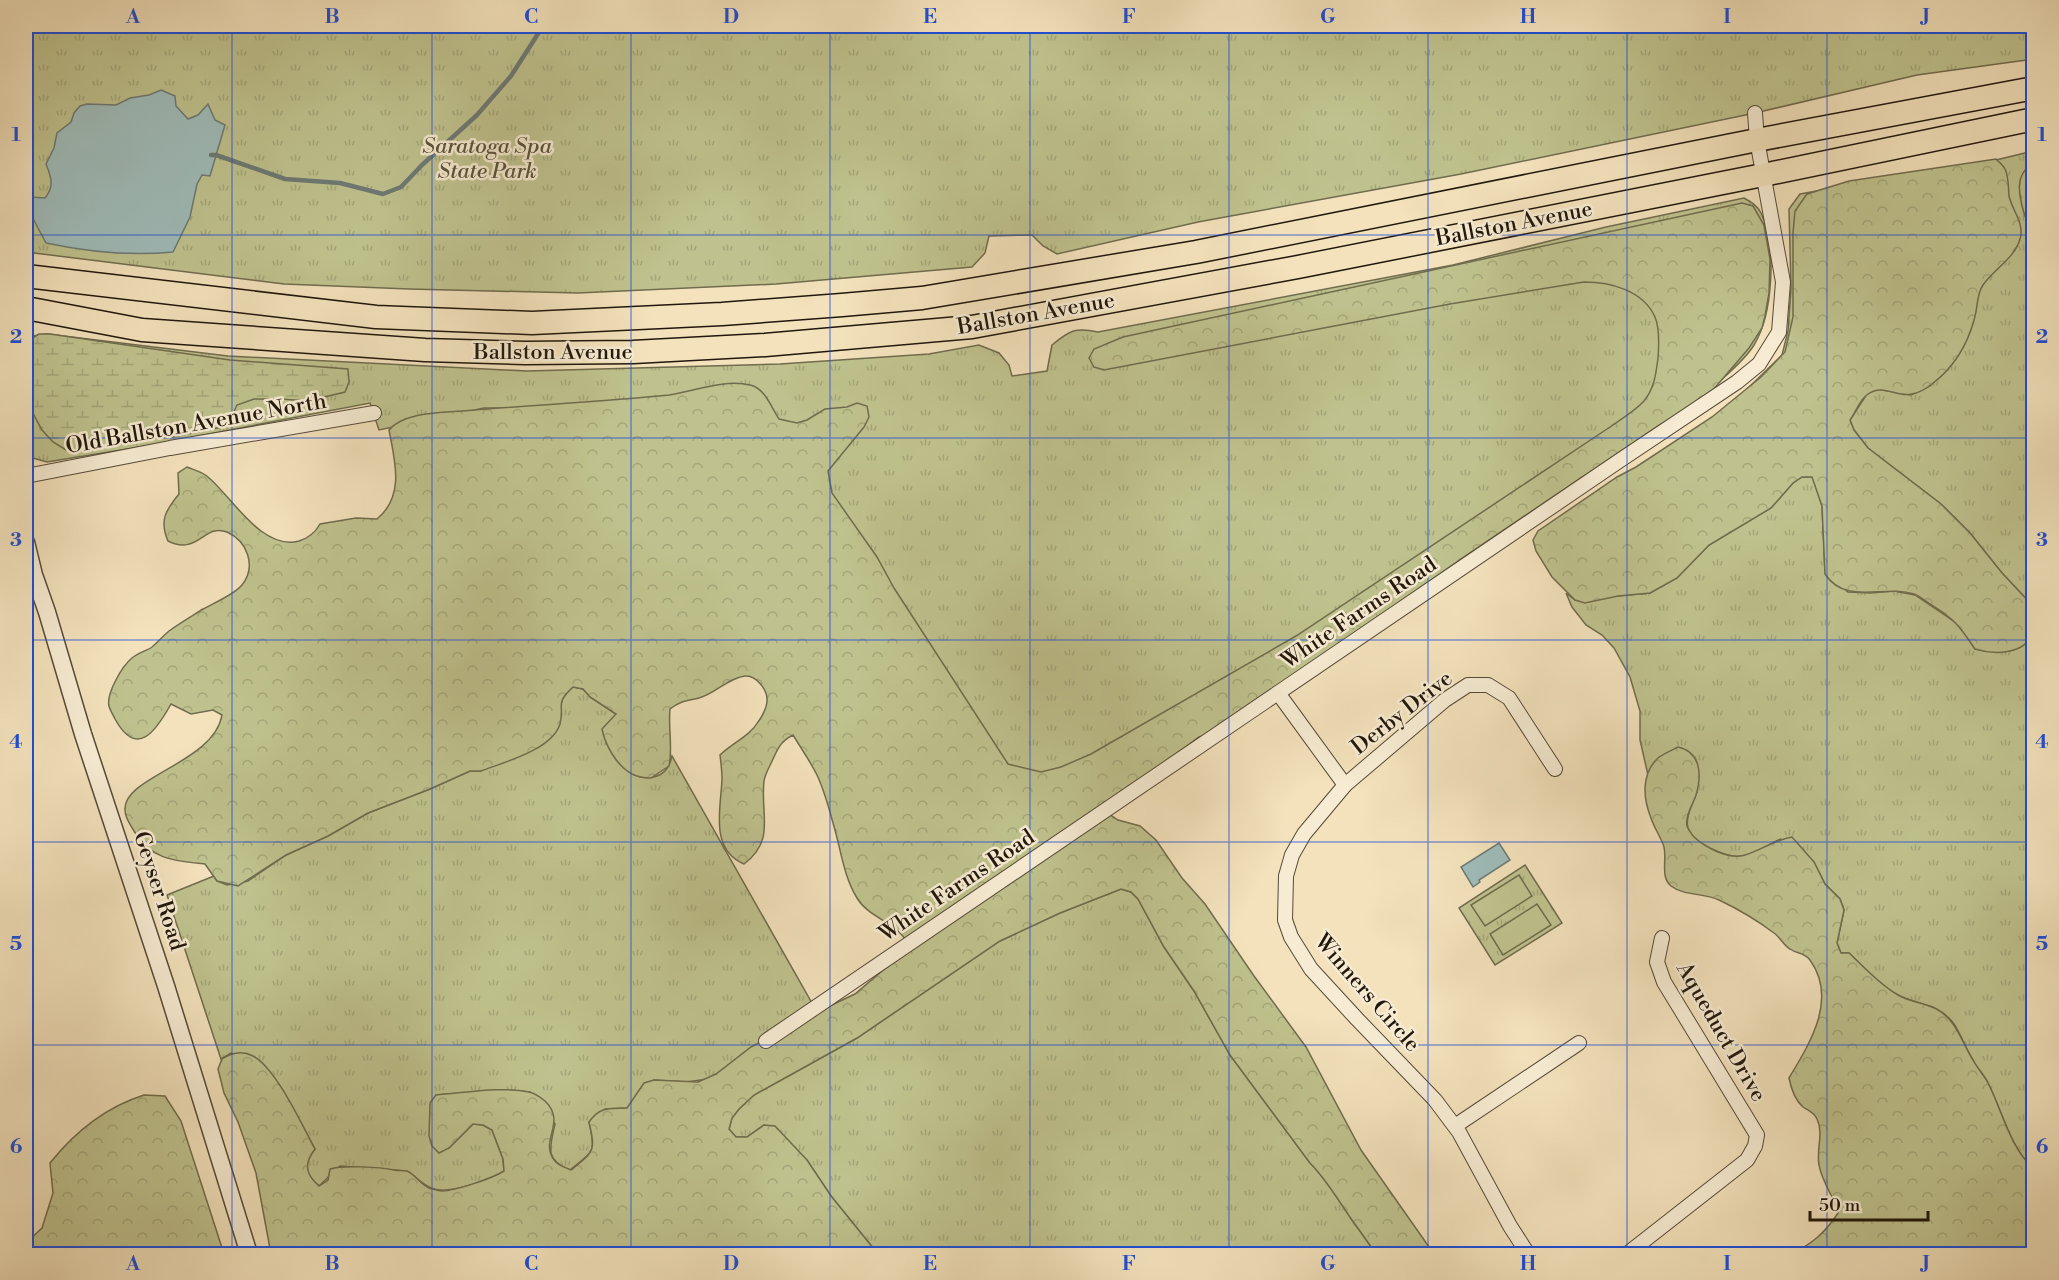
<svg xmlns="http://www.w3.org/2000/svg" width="2059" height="1280" font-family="'Libre Bodoni',serif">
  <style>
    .grass { fill: url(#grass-tufts); stroke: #706c4d; stroke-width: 1.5 }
    .forest { fill: url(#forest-crowns); stroke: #706c4d; stroke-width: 1.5 }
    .wetland { fill: url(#wetland-marsh); stroke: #706c4d; stroke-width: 1.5 }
    .pitch { fill: #bfc28e; stroke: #706c4d; stroke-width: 1.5 }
    .water { fill: #9fbcba; stroke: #6d7a74; stroke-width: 1.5 }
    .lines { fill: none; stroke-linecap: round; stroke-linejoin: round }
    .stream { stroke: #6d7a74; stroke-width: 4.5 }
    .minor-casing { stroke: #564a38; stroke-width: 16 }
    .tertiary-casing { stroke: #564a38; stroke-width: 19 }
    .trunk-casing { stroke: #21170c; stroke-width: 25 }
    .minor { stroke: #f7ecd3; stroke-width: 14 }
    .tertiary { stroke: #f7ecd3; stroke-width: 16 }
    .trunk { stroke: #f3e2bc; stroke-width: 22 }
    .grid { fill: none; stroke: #1d4ed8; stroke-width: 1.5; stroke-opacity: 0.55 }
    .labels { text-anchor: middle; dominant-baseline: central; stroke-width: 5; stroke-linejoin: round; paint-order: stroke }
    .park-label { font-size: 22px; font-style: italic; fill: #58533a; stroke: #f7ecd3 }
    .street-label { font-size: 22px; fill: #21170c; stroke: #f7ecd3 }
    .neatline { fill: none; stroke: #1d4ed8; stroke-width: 2 }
    .grid-label { font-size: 20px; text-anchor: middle; font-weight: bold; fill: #1d4ed8 }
  </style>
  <defs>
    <pattern id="grass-tufts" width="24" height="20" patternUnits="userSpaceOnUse" patternTransform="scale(1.5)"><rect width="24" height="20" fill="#bfc28e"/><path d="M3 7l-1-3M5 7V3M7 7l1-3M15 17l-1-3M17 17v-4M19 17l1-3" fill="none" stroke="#a4a679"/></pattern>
    <pattern id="forest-crowns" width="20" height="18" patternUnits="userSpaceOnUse" patternTransform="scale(1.5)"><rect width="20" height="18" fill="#bfc28e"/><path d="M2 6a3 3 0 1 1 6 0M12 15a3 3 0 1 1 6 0" fill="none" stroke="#a4a679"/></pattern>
    <pattern id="wetland-marsh" width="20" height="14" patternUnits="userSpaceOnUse" patternTransform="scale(1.5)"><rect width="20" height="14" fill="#bfc28e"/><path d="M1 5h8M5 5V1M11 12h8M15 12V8" fill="none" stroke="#a4a679"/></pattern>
  </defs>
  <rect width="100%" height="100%" fill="#f3e2bc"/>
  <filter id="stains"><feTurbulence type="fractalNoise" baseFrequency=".00333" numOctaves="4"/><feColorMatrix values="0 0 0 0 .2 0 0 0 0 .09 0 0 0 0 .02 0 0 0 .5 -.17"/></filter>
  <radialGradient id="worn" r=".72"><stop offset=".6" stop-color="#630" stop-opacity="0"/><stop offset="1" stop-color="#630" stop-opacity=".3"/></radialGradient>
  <g class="grass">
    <polygon points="26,26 2033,26 2034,59 1917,75 1755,113 1461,174 1198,222 1057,254 1043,246 1032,235 989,236 985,253 972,267 776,284 578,293 409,289 284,284 26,252"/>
    <polygon points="2033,151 2033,606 2002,573 1970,533 1941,504 1868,448 1854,430 1850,420 1867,394 1877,389 1911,395 1930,386 1942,374 1746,390 1782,355 1788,331 1791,289 1789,209 1800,194 1996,160"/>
    <path d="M 1744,198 C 1751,202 1758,206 1761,213 C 1777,246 1773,314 1754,345 C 1745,360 1728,373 1715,386 L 994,874 L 765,404 L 484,408 L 379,430 L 370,403 L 152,445 L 47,462 L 33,458 L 26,448 L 26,337 L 47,334 L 228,356 L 527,371 L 780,364 L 929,354 L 979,345 L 999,353 L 1009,365 L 1012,376 L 1047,371 L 1052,345 C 1070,330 1076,327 1098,332 L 1453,265 L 1606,227 Z"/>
    <path d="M 1802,477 L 1813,477 L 1822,506 L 1825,573 L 1848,592 L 1871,593 L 1894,591 L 1915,595 L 1958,624 L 1975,649 L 2028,641 L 2033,630 L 2033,1168 C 2010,1148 2002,1110 1988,1083 C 1984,1075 1977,1068 1973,1060 C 1966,1049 1961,1035 1954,1024 C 1937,1001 1917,1006 1898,995 C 1880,986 1864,967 1849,953 L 1841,953 L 1837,943 L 1844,910 L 1840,899 L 1825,884 L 1814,862 L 1781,839 C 1769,844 1755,854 1743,856 C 1727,859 1693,843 1688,828 C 1685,817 1693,802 1697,792 L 1653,766 L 1648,775 L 1640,740 L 1640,711 L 1630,677 L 1614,648 L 1602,635 L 1586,625 L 1572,607 L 1566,593 L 1575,600 L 1650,593 L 1677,578 L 1709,545 L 1771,508 L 1793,483 Z"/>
    <path d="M 573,687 L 583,689 L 590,697 L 617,715 L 640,777 C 658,779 668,774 672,756 L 817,1012 L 708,1079 L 686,1082 L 654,1080 L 627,1108 L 605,1109 L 589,1122 C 596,1152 594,1151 570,1170 C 544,1160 550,1147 555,1124 L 530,1092 L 508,1090 L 436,1095 L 449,1148 L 473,1124 L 483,1125 L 492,1130 L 503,1159 L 504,1171 C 491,1180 449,1194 434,1189 C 423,1186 416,1176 406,1171 L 340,1166 L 319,1186 C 304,1173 303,1164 315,1149 L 282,1089 L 261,1062 L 231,1053 L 221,1059 L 167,895 L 214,876 L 217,881 L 227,885 L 248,881 L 286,855 L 328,836 L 368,813 L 430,789 L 470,771 L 481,771 L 561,715 C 559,702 563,696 573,687 Z"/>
    <polygon points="1525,865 1562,923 1495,965 1459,908"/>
    <path d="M 1121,889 L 1131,892 L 1138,899 L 1164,947 L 1194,991 L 1230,1055 L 1310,1163 C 1327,1180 1338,1200 1352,1220 C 1360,1231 1368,1242 1376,1254 L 878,1254 L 831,1196 L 807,1160 L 764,1125 L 747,1137 L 736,1137 L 729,1129 L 732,1118 L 739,1109 L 754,1095 L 857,1038 L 1000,941 L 1060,913 Z"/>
  </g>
  <g class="forest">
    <path d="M 1996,159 C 1999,162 2003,165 2005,169 C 2009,177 2008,186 2009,196 C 2012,210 2025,224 2020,239 C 2015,258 1994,269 1983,285 C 1976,295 1978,309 1974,320 C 1967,346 1953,368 1932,384 C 1927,388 1918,393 1912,394 C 1897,398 1883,383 1868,394 C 1859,400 1856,412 1850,420 L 1854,430 L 1868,448 L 1941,504 L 1970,533 L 2002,573 L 2033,606 C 2034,614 2035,623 2033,631 C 2027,655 1994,655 1975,649 C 1959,625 1955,620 1930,604 C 1925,601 1920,596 1914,594 C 1884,584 1846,606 1825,574 L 1822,506 L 1812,477 L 1802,477 L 1793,483 L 1771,508 L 1709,545 L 1677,578 L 1650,593 L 1618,596 L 1585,603 L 1575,600 L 1552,577 L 1536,551 L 1533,540 L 1538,531 L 1617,477 L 1636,467 L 1712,417 L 1761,377 L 1785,352 L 1793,317 L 1793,233 L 1795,211 L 1807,194 L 1849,181 Z"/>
    <path d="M 2033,159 L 2033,231 C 2024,220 2015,188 2022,175 C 2025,169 2030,164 2033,159 Z"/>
    <path d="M 1742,203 L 1753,206 L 1764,225 L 1770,259 L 1769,293 L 1765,316 L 1762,328 L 1749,348 L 1713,390 L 1695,404 L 1658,426 L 1471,552 L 1210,734 L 1199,737 L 1126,791 L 1109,814 L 1118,820 L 1140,826 L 1156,840 L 1182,878 L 1205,904 L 1254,976 L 1306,1047 L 1361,1150 L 1434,1254 L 1376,1254 C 1368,1242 1360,1231 1352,1220 C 1338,1200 1327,1180 1310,1163 L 1230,1055 L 1194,991 L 1164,947 L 1138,899 L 1131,892 L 1121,889 L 1060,913 L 1000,941 L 857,1038 L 754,1095 L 739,1109 L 732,1118 L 729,1129 L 736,1137 L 747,1137 L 764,1125 L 775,1126 L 807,1160 L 831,1196 L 878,1254 L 382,1254 L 381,1253 L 375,1254 L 271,1254 L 256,1173 L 238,1122 L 224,1093 L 218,1069 L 222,1059 C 231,1053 242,1050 253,1056 C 276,1068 302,1125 315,1149 C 304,1163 305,1174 319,1186 L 328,1180 L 330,1169 C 343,1165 380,1167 394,1170 C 398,1171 403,1170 407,1171 C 416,1175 420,1184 429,1188 C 433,1189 438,1191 442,1191 C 455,1191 493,1178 504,1171 L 503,1159 L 492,1130 L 483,1125 L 473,1124 L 449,1148 L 439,1153 L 432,1146 L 429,1136 L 430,1103 L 436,1095 C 464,1093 501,1086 529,1092 C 535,1093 540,1097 545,1101 C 566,1121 542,1139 552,1157 C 556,1165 564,1167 571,1170 C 594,1151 596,1152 589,1122 C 600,1106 610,1109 627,1108 L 644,1083 L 654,1080 L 698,1082 L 716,1074 L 751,1047 L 817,1012 L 855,994 L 909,948 C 902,923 870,920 857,898 C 843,875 841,849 833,823 C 829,808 824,790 817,775 C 810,761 801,748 793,735 C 781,741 778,748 773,759 C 770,766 765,774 764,781 C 760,814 776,840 744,864 C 709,849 721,808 722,779 C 722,771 721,763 720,755 C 732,743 750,736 758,722 C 762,717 767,707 767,701 C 768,690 756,675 745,676 C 728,678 715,694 699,698 C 687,701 680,701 670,709 C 668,728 673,748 669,766 L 651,778 C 645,778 638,777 632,774 C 617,766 605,745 602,729 L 616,714 L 590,697 L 583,689 L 573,687 C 554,704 565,705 560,724 C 552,750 504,762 481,771 L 470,771 L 430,789 L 368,813 L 328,836 L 286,855 L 238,886 L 217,881 L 205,864 C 175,861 151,860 134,831 C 130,824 125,818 125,810 C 122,777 214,763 222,715 L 213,710 L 191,714 L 171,704 C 156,731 137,759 115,719 C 113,715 110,710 109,706 C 106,694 122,666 132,658 C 138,653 146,651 152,647 C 158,642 163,636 169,631 C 180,623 192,616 203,609 C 214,603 235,594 242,585 C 257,566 247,541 227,532 C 204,523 198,556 168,541 C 159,520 166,510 179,494 L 178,473 L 187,467 C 194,470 203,472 208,477 C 232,497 262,551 299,541 C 309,538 315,533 320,524 L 356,518 L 377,519 C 405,496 395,461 389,430 C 404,412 440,413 462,411 C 531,405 600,402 669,395 C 696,391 723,379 750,385 C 765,388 771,407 779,419 L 797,423 L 807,420 L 825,409 L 847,407 L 857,403 L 867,406 L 869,417 L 864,427 L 828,471 L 832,493 L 877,557 L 894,588 L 1008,764 L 1041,772 L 1061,767 L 1091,754 L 1296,636 L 1607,429 C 1618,421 1634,412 1644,401 C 1654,389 1656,374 1658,358 C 1659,345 1660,329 1655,317 C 1643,290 1610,282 1584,282 L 1450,304 L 1104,370 L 1094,367 L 1089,358 L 1094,349 L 1123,337 Z"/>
    <path d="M 1678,747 C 1701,752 1702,775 1696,795 C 1693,804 1685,816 1687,826 C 1688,829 1692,835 1694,837 C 1706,848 1729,860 1745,855 C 1761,850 1775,840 1792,837 L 1814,862 L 1825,884 L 1840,899 L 1844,910 L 1837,943 L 1841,953 L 1849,953 C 1864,967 1880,985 1898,995 C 1917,1006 1937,1001 1953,1024 C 1961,1035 1966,1049 1973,1060 C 1977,1068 1984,1075 1988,1083 C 2002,1110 2010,1148 2033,1168 L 2033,1254 L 1791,1254 C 1812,1244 1825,1233 1838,1213 C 1834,1196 1822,1183 1819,1165 C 1816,1150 1824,1133 1817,1119 C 1814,1112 1809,1111 1803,1107 C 1795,1100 1791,1088 1789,1078 C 1810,1043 1838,999 1810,960 C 1804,952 1797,954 1790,949 C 1784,946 1780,937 1774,933 C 1758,921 1738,909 1719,900 C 1705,893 1684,896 1671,886 C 1660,877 1667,860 1664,847 C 1661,837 1654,828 1651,818 C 1643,798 1641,774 1658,758 C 1663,754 1672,750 1678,747 Z"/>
    <path d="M 144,1095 L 165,1096 L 181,1121 L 224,1254 L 26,1254 L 26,1243 L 42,1228 L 53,1193 L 50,1163 C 74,1133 106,1107 144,1095 Z"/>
  </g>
  <polygon class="wetland" points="39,334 50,334 230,360 348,369 349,382 345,392 308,401 281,399 254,399 237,405 230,420 222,427 173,437 152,438 91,449 66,450 53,442 42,430 27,402 26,342"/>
  <g class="pitch">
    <polygon points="1519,875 1532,896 1485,926 1471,905"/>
    <polygon points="1537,904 1551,925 1503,955 1490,934"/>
  </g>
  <g class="water">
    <path d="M 161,90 L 175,96 L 176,106 L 188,119 L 198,115 L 208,104 L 215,120 L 225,125 L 210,176 L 202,175 L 197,184 L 190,217 L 173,252 C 131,256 88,252 46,243 L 29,211 L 30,197 L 45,198 C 55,186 51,177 46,164 L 54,148 L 57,133 L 71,122 L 74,113 L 80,106 L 87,104 L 116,105 L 130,98 L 149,95 Z"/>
    <polygon points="1499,843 1510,860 1479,880 1480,882 1473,887 1461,867"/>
  </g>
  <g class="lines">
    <polyline class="stream" points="211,155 216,155 285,179 340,183 383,194 401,187 422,165 477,115 511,76 543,26"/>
    <defs>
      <g id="minor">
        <polyline points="26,476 170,448 374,413"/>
        <polyline points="1278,693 1345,785 1304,834 1292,855 1286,876 1285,920 1291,937 1311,969 1357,1019 1435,1100 1459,1132 1510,1226 1528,1254"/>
        <polyline points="1345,785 1445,700 1468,685 1488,685 1509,698 1555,769"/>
        <polyline points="766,1041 1619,461 1737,382 1759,364 1779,332 1783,282 1757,140 1755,113"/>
        <polyline points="1455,1126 1579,1043"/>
        <polyline points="1627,1254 1747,1160 1755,1146 1757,1135 1664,982 1657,962 1662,938"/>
      </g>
      <polyline id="tertiary" points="26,542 34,575 47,612 83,734 166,986 249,1254"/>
      <g id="trunk">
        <polyline points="26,276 376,317 532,323 722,314 842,305 922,298 1196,252 1757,140 2034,88"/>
        <polyline points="26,308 142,330 425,350 525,353 633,352 765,345 972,327 1298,267 1763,175 2034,119"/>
      </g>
    </defs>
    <use href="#minor" class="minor-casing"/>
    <use href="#tertiary" class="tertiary-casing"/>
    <use href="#trunk" class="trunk-casing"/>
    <use href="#minor" class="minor"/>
    <use href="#tertiary" class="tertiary"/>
    <use href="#trunk" class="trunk"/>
  </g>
  <path class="grid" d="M 232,26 L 232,1254M 432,26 L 432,1254M 631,26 L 631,1254M 830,26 L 830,1254M 1030,26 L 1030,1254M 1229,26 L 1229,1254M 1428,26 L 1428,1254M 1627,26 L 1627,1254M 1827,26 L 1827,1254M 26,235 L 2034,235M 26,438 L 2034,438M 26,640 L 2034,640M 26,842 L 2034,842M 26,1045 L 2034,1045"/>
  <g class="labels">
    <g class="park-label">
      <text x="487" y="146">Saratoga Spa<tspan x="487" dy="25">State Park</tspan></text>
    </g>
    <g class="street-label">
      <text transform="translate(1514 224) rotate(-11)">Ballston Avenue</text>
      <text transform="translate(1036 314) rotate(-10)">Ballston Avenue</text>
      <text x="553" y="352">Ballston Avenue</text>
      <text transform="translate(196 424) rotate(-10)">Old Ballston Avenue North</text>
      <text transform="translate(1359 613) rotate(-34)">White Farms Road</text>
      <text transform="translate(1402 713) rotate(-38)">Derby Drive</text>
      <text transform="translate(957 886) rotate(-34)">White Farms Road</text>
      <text transform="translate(159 891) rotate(72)">Geyser Road</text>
      <text transform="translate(1367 993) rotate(49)">Winners Circle</text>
      <text transform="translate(1721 1032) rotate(60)">Aqueduct Drive</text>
    </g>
  </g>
  <rect width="2059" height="1280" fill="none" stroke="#f3e2bc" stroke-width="66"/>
  <path d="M1810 1211v9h118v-9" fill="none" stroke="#21170c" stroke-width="3"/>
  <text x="1819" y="1211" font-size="18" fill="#21170c" stroke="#f7ecd3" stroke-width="4.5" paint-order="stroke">50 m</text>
  <rect x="33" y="33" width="1993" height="1214" class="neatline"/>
  <g class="grid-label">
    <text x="133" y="23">A</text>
    <text x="332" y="23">B</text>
    <text x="531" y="23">C</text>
    <text x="731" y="23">D</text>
    <text x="930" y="23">E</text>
    <text x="1129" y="23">F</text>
    <text x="1328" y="23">G</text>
    <text x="1528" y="23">H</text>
    <text x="1727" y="23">I</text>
    <text x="1926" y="23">J</text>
    <text x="16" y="141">1</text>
    <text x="2042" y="141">1</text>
    <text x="16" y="343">2</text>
    <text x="2042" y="343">2</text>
    <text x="16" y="546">3</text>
    <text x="2042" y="546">3</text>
    <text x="16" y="748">4</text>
    <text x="2042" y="748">4</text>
    <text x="16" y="950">5</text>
    <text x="2042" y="950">5</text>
    <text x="16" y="1153">6</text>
    <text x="2042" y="1153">6</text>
    <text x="133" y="1270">A</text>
    <text x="332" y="1270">B</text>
    <text x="531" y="1270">C</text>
    <text x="731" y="1270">D</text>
    <text x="930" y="1270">E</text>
    <text x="1129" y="1270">F</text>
    <text x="1328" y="1270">G</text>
    <text x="1528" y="1270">H</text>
    <text x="1727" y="1270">I</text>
    <text x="1926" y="1270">J</text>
  </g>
  <rect width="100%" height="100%" filter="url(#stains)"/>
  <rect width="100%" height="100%" fill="url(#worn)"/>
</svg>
